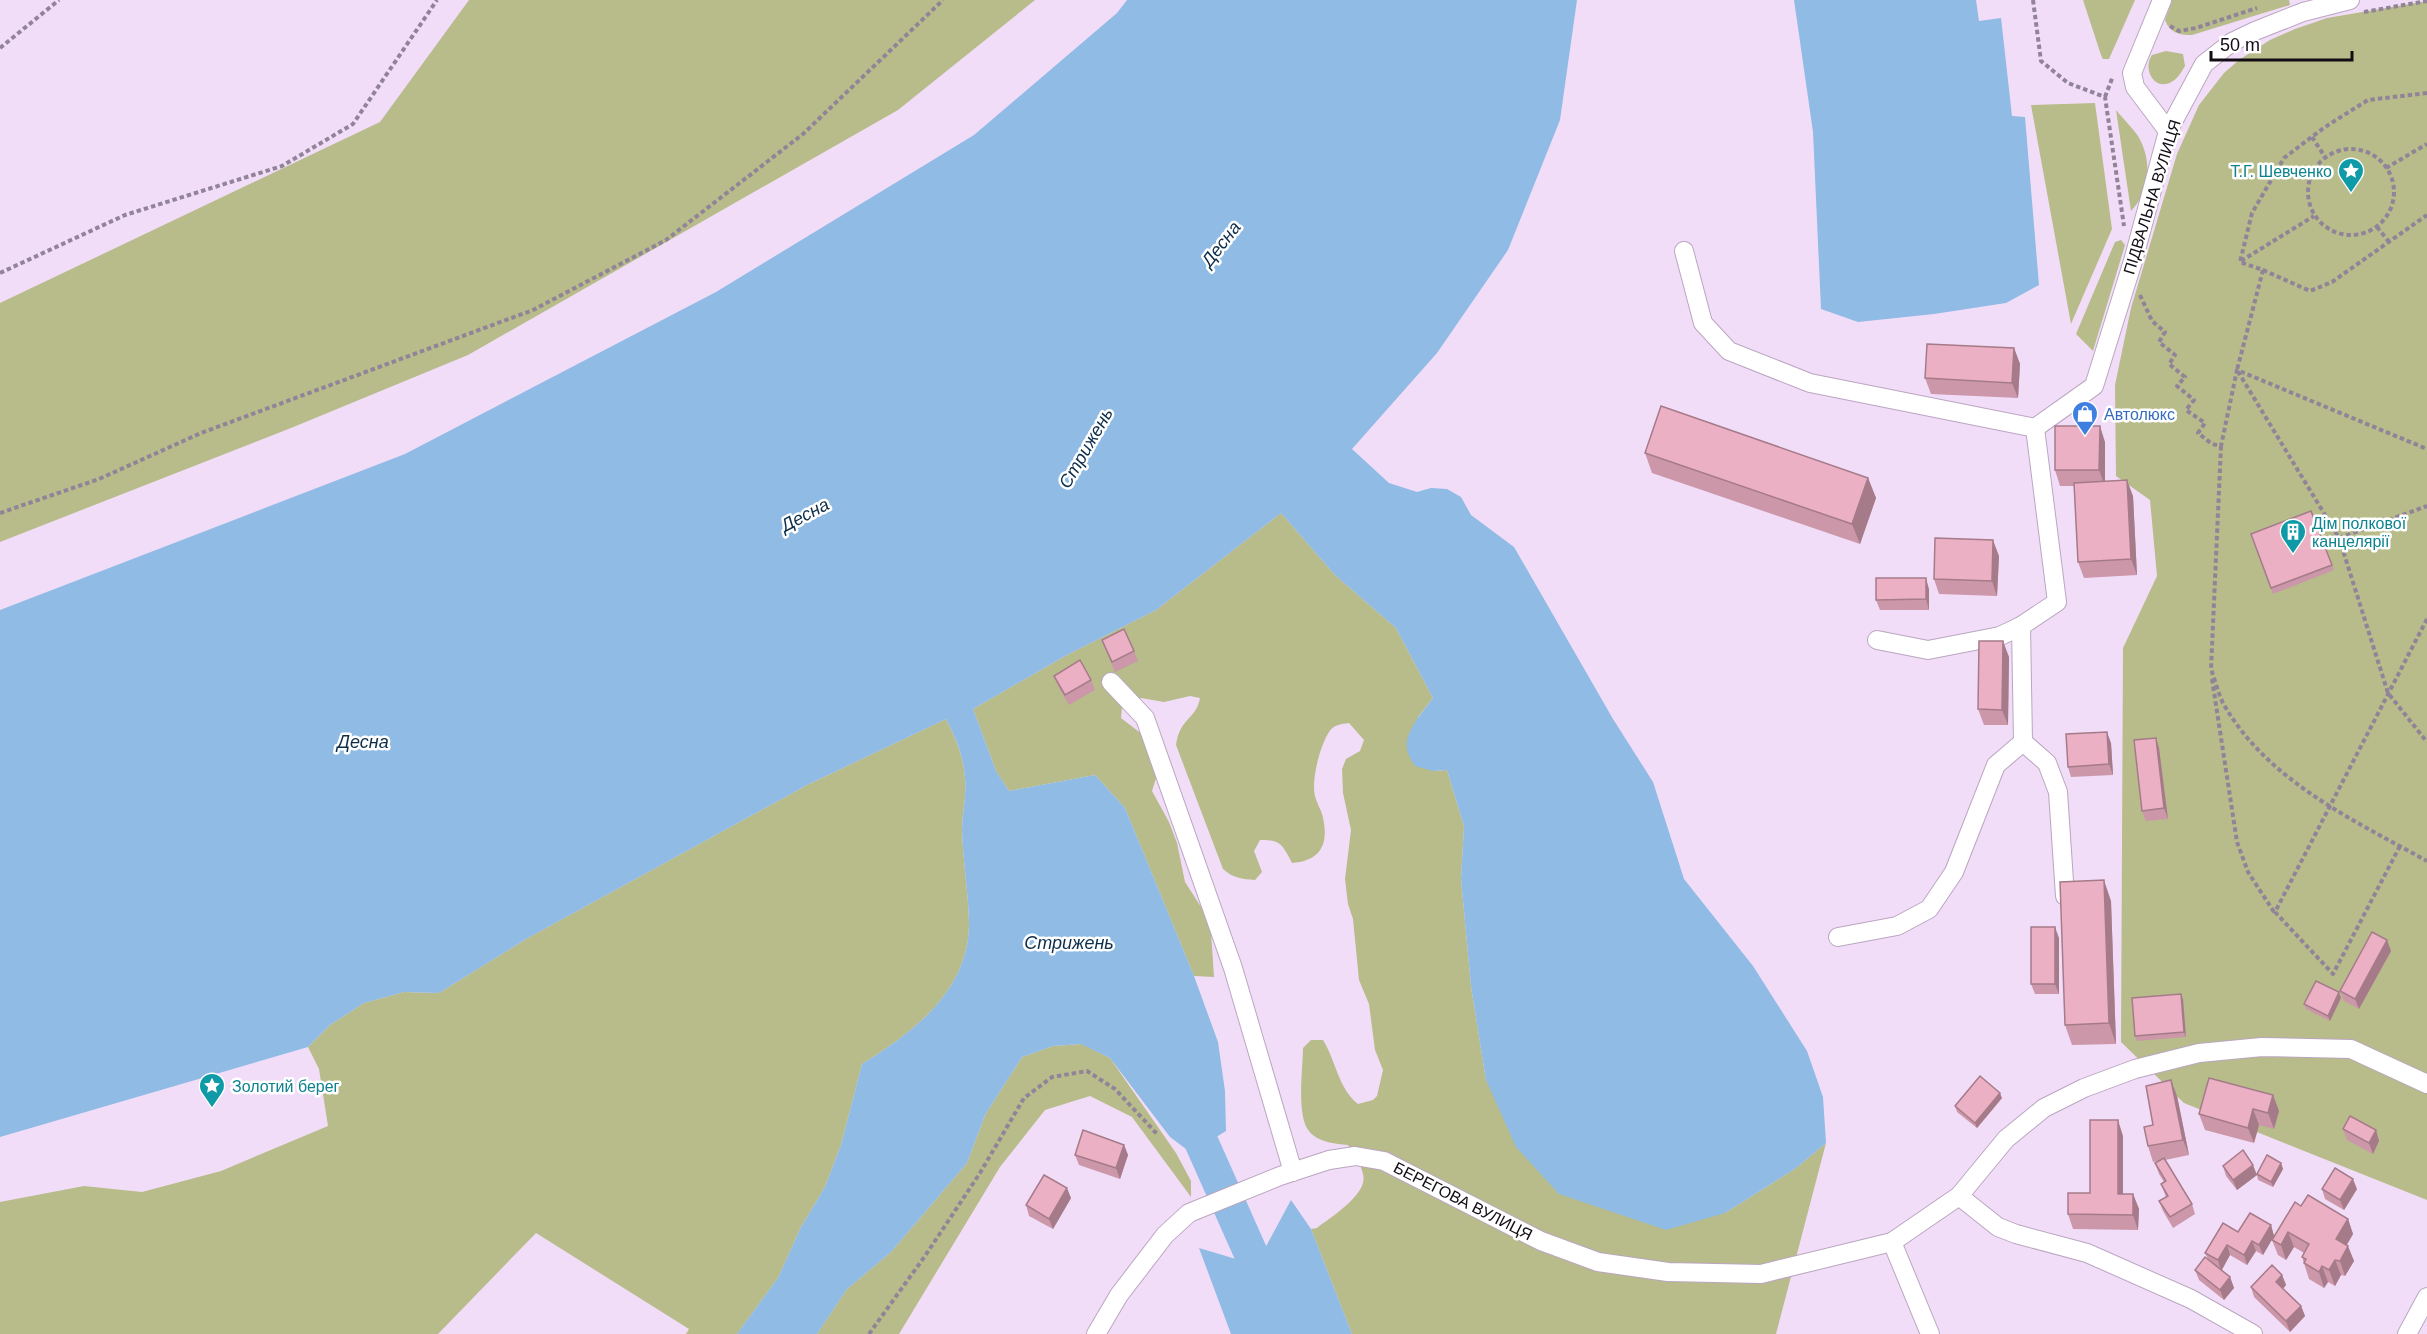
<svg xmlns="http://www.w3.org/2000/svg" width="2427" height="1334" font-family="Helvetica,sans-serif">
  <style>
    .green { fill: #b7bc8a }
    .water { fill: #8fbbe4 }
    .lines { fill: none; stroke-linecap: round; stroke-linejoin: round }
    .river { stroke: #8fbbe4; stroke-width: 34 }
    .minor-casing { stroke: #baa6c0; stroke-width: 20 }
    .path { stroke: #928498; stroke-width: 4; stroke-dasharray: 4.5 3; stroke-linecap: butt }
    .minor { stroke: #fff; stroke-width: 18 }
    .wall { fill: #cb97a9 }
    .shaded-wall { fill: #a57b89 }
    .building { fill: #ecb0c4; stroke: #a57b89; stroke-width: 1.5 }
    .labels { text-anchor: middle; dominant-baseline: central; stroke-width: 5; stroke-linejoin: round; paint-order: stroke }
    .culture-label { font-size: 16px; fill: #0d838f; stroke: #fff; text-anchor: start }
    .street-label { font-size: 16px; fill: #120c15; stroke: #fff }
    .shop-label { font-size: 16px; fill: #366cbe; stroke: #fff; text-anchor: start }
    .water-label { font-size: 18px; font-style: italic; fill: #0d2e4a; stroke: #fff }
  </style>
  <rect width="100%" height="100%" fill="#f2ddf9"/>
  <g class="green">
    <polygon points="469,0 1035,0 898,110 468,355 291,428 0,542 0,303 380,122"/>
    <polygon points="2083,0 2135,0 2109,59 2103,59 2101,55"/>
    <path d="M 2172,0 L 2289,0 L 2290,5 L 2192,35 C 2179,35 2170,33 2165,20 Z"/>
    <polygon points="2427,1 2427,1200 2184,1103 2121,1042 2123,648 2157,576 2150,500 2116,476 2115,385 2131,308 2177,154 2199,105 2224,73 2239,60 2270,40 2295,29 2327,18"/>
    <path d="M 2166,51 L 2183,54 L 2185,66 C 2182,71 2178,78 2173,81 C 2155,93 2142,69 2152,55 Z"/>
    <polygon points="2095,103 2112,229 2071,324 2031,105"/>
    <path d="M 2116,110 C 2123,119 2132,127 2138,136 C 2152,159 2151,191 2131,211 Z"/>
    <polygon points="2121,240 2125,245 2093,351 2076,334 2115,242"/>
    <path d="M 1281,513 L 1335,575 L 1396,628 L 1433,698 L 1418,717 L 1433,771 L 1447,770 L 1464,826 L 1461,879 L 1471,986 L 1486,1080 L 1725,1213 L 1796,1168 L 1826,1143 L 1776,1334 L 1352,1334 L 1311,1229 L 1317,1228 C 1331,1217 1369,1194 1363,1174 C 1361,1164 1353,1154 1348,1145 C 1336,1144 1317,1142 1309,1131 C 1296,1116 1303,1068 1303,1048 L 1311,1040 L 1323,1040 C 1336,1061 1338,1088 1358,1104 L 1373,1100 L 1377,1096 L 1383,1070 L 1375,1050 L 1369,1004 L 1359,980 L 1353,919 L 1348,904 L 1345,879 L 1351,830 L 1343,793 L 1342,769 L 1346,759 L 1360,751 L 1364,740 L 1349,723 C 1341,724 1333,725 1329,732 C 1320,746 1311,780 1315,796 C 1317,804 1322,811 1323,818 C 1329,845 1320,861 1292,863 C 1283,846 1281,839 1260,840 L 1254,851 L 1262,872 L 1255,880 C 1242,879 1233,878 1223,869 L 1176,745 C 1180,717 1196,720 1200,698 L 1190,696 L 1164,702 L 1141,698 L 1122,707 L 1121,718 L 1147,738 L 1159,769 L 1152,791 L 1169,822 L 1177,843 L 1185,882 L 1203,910 L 1211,932 L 1214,977 L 1194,976 L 1125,808 L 1095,775 L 1009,791 L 996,771 L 973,709 L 1065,656 L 1156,610 Z"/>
    <path d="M 946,719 C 956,739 964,757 965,779 C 967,796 962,813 962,830 C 963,860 968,891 969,921 C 970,990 915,1031 862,1064 L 841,1145 L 825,1187 L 801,1227 L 778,1278 L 737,1334 L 686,1334 L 689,1329 L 536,1233 L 438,1334 L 0,1334 L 0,1202 L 84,1186 L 142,1192 L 221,1171 L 328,1126 L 319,1069 L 308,1047 L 330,1025 L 364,1003 L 404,992 L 439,993 L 526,939 L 807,785 Z"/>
    <polygon points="1082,1044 1110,1058 1176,1153 1191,1181 1191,1197 1132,1117 1090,1096 1045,1110 1000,1167 899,1334 817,1334 847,1289 891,1252 967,1163 985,1115 1022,1057 1053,1046"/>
  </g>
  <g class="water">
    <path d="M 1127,0 L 1577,0 L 1560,120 L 1508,250 L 1437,353 L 1352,449 L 1389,483 L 1417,492 L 1431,488 L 1447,489 L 1461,497 L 1471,515 L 1514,547 L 1613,719 L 1653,782 L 1684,879 L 1753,966 L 1807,1051 L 1823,1097 L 1826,1143 L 1796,1168 L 1725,1213 L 1666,1230 L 1559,1194 L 1516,1147 L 1486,1080 L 1471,986 L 1461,879 L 1464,826 L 1447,770 L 1433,771 L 1415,766 C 1413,762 1409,757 1408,753 C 1401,734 1423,712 1433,698 L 1396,628 L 1335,575 L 1281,513 L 1156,610 L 1065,656 L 973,709 L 996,771 L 1009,791 L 1095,775 L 1125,808 L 1194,976 L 1218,1042 L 1225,1091 L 1226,1131 L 1203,1145 L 1186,1149 L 1170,1137 L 1110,1058 L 1081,1044 L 1053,1046 L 1022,1057 L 985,1115 L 967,1163 L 891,1252 L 847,1289 L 817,1334 L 737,1334 L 778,1278 L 801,1227 L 825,1187 L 841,1145 L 862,1064 C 915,1031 970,990 969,921 C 968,891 963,860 962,830 C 962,813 967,796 965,779 C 964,757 956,738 946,719 L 807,785 L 526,939 L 439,993 L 404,992 L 364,1003 L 330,1025 L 308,1047 L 0,1137 L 0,610 L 405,454 L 716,292 L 974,135 L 1117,13 Z"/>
    <polygon points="1794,0 1976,0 1979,21 2001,18 2012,116 2025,117 2039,285 2006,303 1934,314 1858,322 1821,309 1813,132"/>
    <polygon points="1291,1200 1311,1229 1352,1334 1231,1334 1199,1248 1256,1265"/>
  </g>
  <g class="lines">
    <polyline class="river" points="1183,1101 1256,1265 1280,1334"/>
    <defs>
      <g id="minor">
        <polyline points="2162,0 2132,73 2135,87 2168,131"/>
        <polyline points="1684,251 1703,323 1729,351 1810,383 2035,428 2094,386 2133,261 2168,131 2204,64 2232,42 2255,31 2303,12 2350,0"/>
        <polyline points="2021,626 2023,742 2047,763 2058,792 2065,896"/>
        <polyline points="1877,640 1928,650 2000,636 2021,626 2057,602 2035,428"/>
        <polyline points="1111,682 1145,718 1233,968 1293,1172"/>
        <polyline points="1838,937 1897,926 1929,909 1954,872 1996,765 2023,742"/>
        <polyline points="1959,1196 1998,1227 2016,1234 2087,1253 2191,1299 2253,1334"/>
        <polyline points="1892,1242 1930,1334"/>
        <polyline points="1096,1334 1119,1295 1165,1235 1189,1213 1280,1176 1329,1160 1355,1156 1384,1161 1541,1241 1598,1262 1668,1272 1761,1274 1892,1242 1959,1196 2006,1139 2044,1108 2084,1088 2135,1069 2199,1053 2262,1047 2351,1049 2427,1084"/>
        <polyline points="2407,1334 2427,1297"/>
      </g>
    </defs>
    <use href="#minor" class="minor-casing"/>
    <g class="path">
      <polyline points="2033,0 2041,61 2068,83 2105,97 2124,226"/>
      <polyline points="2364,12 2427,1"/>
      <polyline points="2170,26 2179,31 2196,28 2257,8"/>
      <polyline points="0,48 59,0"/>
      <polyline points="2427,93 2368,100 2325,127 2284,158 2252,213 2240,262 2263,270 2237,370 2339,538 2427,506"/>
      <polyline points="2105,97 2113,76"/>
      <polyline points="2312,137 2325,157"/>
      <circle cx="2351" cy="192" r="43"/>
      <polyline points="2386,168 2427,144"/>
      <polyline points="2377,227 2389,242"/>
      <polyline points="2241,261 2314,216"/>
      <polyline points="2263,270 2310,291 2332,282 2427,215"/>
      <polyline points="0,273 125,215 282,166 353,124 437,0"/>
      <polyline points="2140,295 2152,321 2165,332 2159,342 2175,355 2169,364 2185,377 2177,386 2194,400 2186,410 2205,423 2198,433 2212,444 2221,446 2237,370 2427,449"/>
      <path d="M 2221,446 L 2211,669 C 2215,680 2218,693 2223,703 C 2266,780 2353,820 2427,861"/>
      <polyline points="0,513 99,479 201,433 533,310 666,240 803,134 943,0"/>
      <polyline points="2339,538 2388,693 2427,742"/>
      <polyline points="2212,679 2237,842 2248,872 2274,912"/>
      <polyline points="2400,846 2333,974 2275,912 2427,619"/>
      <polyline points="869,1334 925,1256 980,1173 1024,1098 1052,1077 1087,1071 1115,1089 1158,1135"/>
    </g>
    <use href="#minor" class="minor"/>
  </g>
  <g class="wall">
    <polygon points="2014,348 2020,364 2018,398 1931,394 1925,378"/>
    <polygon points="2105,442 2105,482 2133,496 2137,575 2084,578 2078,562 2074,486 2060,486 2055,470"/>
    <polygon points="1645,453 1868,478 1876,498 1860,544 1652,473"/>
    <polygon points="2311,511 2334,570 2273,594 2251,534"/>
    <polygon points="1999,556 1997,596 1939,594 1934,579"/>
    <polygon points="1929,589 1929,610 1880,610 1876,600"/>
    <polygon points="1102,640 1134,651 1138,661 1115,672"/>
    <polygon points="2009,657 2008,725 1984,725 1978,709"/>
    <polygon points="1054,676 1091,680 1095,690 1069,705 1058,686"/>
    <polygon points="2156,738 2159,748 2168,819 2146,821 2142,811"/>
    <polygon points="2111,743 2113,775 2071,777 2068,767"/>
    <polygon points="2111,901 2116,1044 2072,1045 2065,1025"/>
    <polygon points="2059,938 2059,994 2035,994 2031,984"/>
    <polygon points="2387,940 2391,951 2359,1009 2344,1001 2340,991"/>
    <polygon points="2339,992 2341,998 2330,1021 2306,1009 2304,1004"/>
    <polygon points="2183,999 2186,1037 2137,1041 2135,1036"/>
    <polygon points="2273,1095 2279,1111 2274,1129 2259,1125 2254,1143 2205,1130 2199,1114"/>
    <polygon points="2177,1096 2189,1155 2165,1160 2192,1204 2195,1214 2173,1228 2163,1211 2159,1201 2166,1197 2161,1184 2164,1182 2159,1174 2155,1163 2159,1161 2153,1162 2148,1146 2153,1125"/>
    <polygon points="2002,1098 1977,1128 1957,1112 1955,1106"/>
    <polygon points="2343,1129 2376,1130 2379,1141 2373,1154 2347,1140"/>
    <polygon points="2123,1136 2123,1194 2133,1194 2139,1209 2138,1230 2073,1229 2068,1214 2090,1193"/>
    <polygon points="1124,1145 1128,1155 1120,1179 1079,1165 1075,1155"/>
    <polygon points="2281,1163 2283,1169 2273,1187 2258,1180 2257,1175 2237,1190 2226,1176 2223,1166 2257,1174"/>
    <polygon points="2322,1189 2357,1189 2344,1210 2325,1199"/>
    <polygon points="1071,1198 1053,1229 1029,1216 1026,1205"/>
    <polygon points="2301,1206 2348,1219 2353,1234 2347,1245 2354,1261 2345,1276 2341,1275 2335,1286 2328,1282 2324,1288 2309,1279 2302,1257 2304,1253 2294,1247 2286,1260 2278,1255 2272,1240"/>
    <polygon points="2271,1225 2274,1236 2263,1255 2256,1251 2247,1265 2230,1255 2222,1270 2230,1277 2234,1288 2224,1300 2199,1280 2195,1270 2208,1259 2205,1253 2238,1232"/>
    <polygon points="2282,1275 2286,1285 2283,1289 2301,1306 2305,1316 2290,1332 2254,1297 2251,1287"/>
  </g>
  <g class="shaded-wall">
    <polygon points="2014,348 2020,364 2018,398 2012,383"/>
    <polygon points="2100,426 2105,442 2105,486 2099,470"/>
    <polygon points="1868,478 1876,498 1860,544 1852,524"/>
    <polygon points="2127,480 2133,496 2137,575 2131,559"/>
    <polygon points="1993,540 1999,556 1997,596 1992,581"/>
    <polygon points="1926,578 1929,589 1929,610 1926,599"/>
    <polygon points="2003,641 2009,657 2008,725 2002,710"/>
    <polygon points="2107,732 2111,743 2113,775 2109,764"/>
    <polygon points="2156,738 2159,748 2168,819 2164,808"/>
    <polygon points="2104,880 2111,901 2116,1044 2109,1023"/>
    <polygon points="2055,927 2059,938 2059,994 2055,984"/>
    <polygon points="2387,940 2391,951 2359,1009 2355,999"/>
    <polygon points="2339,992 2341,998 2330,1021 2328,1016"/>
    <polygon points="2181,994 2183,999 2186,1037 2184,1032"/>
    <polygon points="2171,1080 2177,1096 2189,1155 2183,1140"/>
    <polygon points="2000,1093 2002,1098 1977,1128 1975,1123"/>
    <polygon points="2273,1095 2279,1111 2274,1129 2268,1113"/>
    <polygon points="2253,1109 2259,1125 2254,1143 2248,1128"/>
    <polygon points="2118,1120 2123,1136 2123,1209 2118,1194"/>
    <polygon points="2376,1130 2379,1141 2373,1154 2369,1143"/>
    <polygon points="1124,1145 1128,1155 1120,1179 1116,1168"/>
    <polygon points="2281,1163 2283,1169 2273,1187 2271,1182"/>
    <polygon points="2253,1165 2257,1175 2237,1190 2233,1180"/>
    <polygon points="2353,1179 2357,1189 2344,1210 2340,1200"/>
    <polygon points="1067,1188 1071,1198 1053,1229 1049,1219"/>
    <polygon points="2133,1194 2139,1209 2138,1230 2133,1215"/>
    <polygon points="2348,1219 2353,1234 2341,1254 2336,1239"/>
    <polygon points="2271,1225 2274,1236 2263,1255 2259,1245"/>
    <polygon points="2288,1232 2294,1247 2286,1260 2281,1245"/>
    <polygon points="2252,1241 2256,1251 2247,1265 2244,1255"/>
    <polygon points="2227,1245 2230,1255 2221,1271 2218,1260"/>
    <polygon points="2348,1246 2354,1261 2345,1276 2340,1261"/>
    <polygon points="2335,1260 2341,1275 2335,1286 2329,1270"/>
    <polygon points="2322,1266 2328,1282 2324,1288 2319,1272"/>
    <polygon points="2282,1275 2286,1285 2280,1292 2276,1282"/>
    <polygon points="2230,1277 2234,1288 2224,1300 2220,1290"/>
    <polygon points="2301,1306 2305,1316 2290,1332 2286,1321"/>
  </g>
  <g class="building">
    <polygon points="1927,344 2014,348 2012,383 1925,378"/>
    <polygon points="1661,406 1868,478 1852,524 1645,453"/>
    <polygon points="2055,426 2100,426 2099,470 2055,470"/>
    <polygon points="2127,480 2131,559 2078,562 2074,483"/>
    <polygon points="2311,511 2332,565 2271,588 2251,534"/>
    <polygon points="1935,538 1993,540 1992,581 1934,579"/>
    <polygon points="1876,578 1926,578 1926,599 1876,600"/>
    <polygon points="1124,629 1134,651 1112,662 1102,640"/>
    <polygon points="1979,641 2003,641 2002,710 1978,709"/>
    <polygon points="1080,660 1091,680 1065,695 1054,676"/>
    <polygon points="2107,732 2109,764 2068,767 2066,734"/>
    <polygon points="2156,738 2164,808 2142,811 2134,740"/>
    <polygon points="2104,880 2109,1023 2065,1025 2060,882"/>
    <rect x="2031" y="927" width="24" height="57"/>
    <polygon points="2372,932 2387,940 2355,999 2340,991"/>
    <polygon points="2316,981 2339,992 2328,1016 2304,1004"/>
    <polygon points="2181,994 2184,1032 2135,1036 2132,998"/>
    <polygon points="1980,1076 2000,1093 1975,1123 1955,1106"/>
    <polygon points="2209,1078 2273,1095 2268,1113 2253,1109 2248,1128 2199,1114"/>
    <polygon points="2171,1080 2183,1140 2148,1146 2144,1127 2153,1125 2146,1086"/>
    <polygon points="2350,1116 2376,1130 2369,1143 2343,1129"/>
    <polygon points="2090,1120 2118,1120 2118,1194 2133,1194 2133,1215 2068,1214 2068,1193 2090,1193"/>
    <polygon points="1083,1130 1124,1145 1116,1168 1075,1155"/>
    <polygon points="2243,1150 2253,1165 2233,1180 2223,1166"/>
    <polygon points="2267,1155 2281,1163 2271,1182 2257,1174"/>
    <polygon points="2164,1158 2192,1204 2170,1217 2159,1201 2168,1196 2161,1184 2166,1181 2155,1163"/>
    <polygon points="2335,1168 2353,1179 2340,1200 2322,1189"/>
    <polygon points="1044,1175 1067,1188 1049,1219 1026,1205"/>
    <polygon points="2308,1195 2348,1219 2336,1239 2348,1246 2340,1261 2335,1260 2329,1270 2322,1266 2319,1272 2304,1263 2306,1259 2302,1257 2309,1244 2288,1232 2281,1245 2272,1240 2295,1202 2301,1206"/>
    <polygon points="2250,1213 2271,1225 2259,1245 2252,1241 2244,1255 2227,1245 2218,1260 2205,1253 2223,1223 2238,1232"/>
    <polygon points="2205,1257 2230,1277 2220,1290 2195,1270"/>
    <polygon points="2272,1265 2282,1275 2276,1282 2301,1306 2286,1321 2251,1287"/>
  </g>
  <defs>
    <symbol id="sight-pin" viewBox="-11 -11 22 30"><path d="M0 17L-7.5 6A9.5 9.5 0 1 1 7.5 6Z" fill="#0f9aa8" stroke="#fff"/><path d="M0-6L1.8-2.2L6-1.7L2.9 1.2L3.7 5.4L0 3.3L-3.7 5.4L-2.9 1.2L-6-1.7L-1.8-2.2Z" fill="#fff"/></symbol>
    <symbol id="shop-pin" viewBox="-11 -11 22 30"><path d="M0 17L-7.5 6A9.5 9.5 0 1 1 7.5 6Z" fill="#3f7fe0" stroke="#fff"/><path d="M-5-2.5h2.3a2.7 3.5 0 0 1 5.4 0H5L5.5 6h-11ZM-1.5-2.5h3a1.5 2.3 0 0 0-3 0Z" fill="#fff"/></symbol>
    <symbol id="building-pin" viewBox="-11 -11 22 30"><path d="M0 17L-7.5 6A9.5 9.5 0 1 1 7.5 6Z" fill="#0f9aa8" stroke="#fff"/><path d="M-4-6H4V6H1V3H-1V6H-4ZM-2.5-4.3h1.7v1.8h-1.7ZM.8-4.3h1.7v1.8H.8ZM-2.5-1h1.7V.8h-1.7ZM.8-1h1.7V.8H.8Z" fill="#fff"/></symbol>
  </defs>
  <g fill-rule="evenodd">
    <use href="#sight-pin" x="2336" y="156" width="30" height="40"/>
    <use href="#shop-pin" x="2070" y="399" width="30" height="40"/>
    <use href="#building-pin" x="2278" y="517" width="30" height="40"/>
    <use href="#sight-pin" x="197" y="1071" width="30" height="40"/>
  </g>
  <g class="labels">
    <g class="culture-label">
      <text x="2332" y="171" text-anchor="end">Т.Г. Шевченко</text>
      <text x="2312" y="523">Дім полкової<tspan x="2312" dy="18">канцелярії</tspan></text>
      <text x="232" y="1086">Золотий берег</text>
    </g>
    <g class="street-label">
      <text transform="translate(2152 197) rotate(-73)">ПІДВАЛЬНА ВУЛИЦЯ</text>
      <text transform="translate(1463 1201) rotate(27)">БЕРЕГОВА ВУЛИЦЯ</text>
    </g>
    <g class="shop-label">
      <text x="2104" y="414">Автолюкс</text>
    </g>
    <g class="water-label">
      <text transform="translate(1221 244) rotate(-52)">Десна</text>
      <text transform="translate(1086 448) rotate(-60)">Стрижень</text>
      <text transform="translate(805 515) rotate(-28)">Десна</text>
      <text x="363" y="742">Десна</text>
      <text x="1069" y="943">Стрижень</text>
    </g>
  </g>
  <path d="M2211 51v9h141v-9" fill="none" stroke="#120c15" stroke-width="3"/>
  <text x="2220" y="51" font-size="18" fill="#120c15" stroke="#ffffff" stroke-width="4.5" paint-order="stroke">50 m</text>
</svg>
